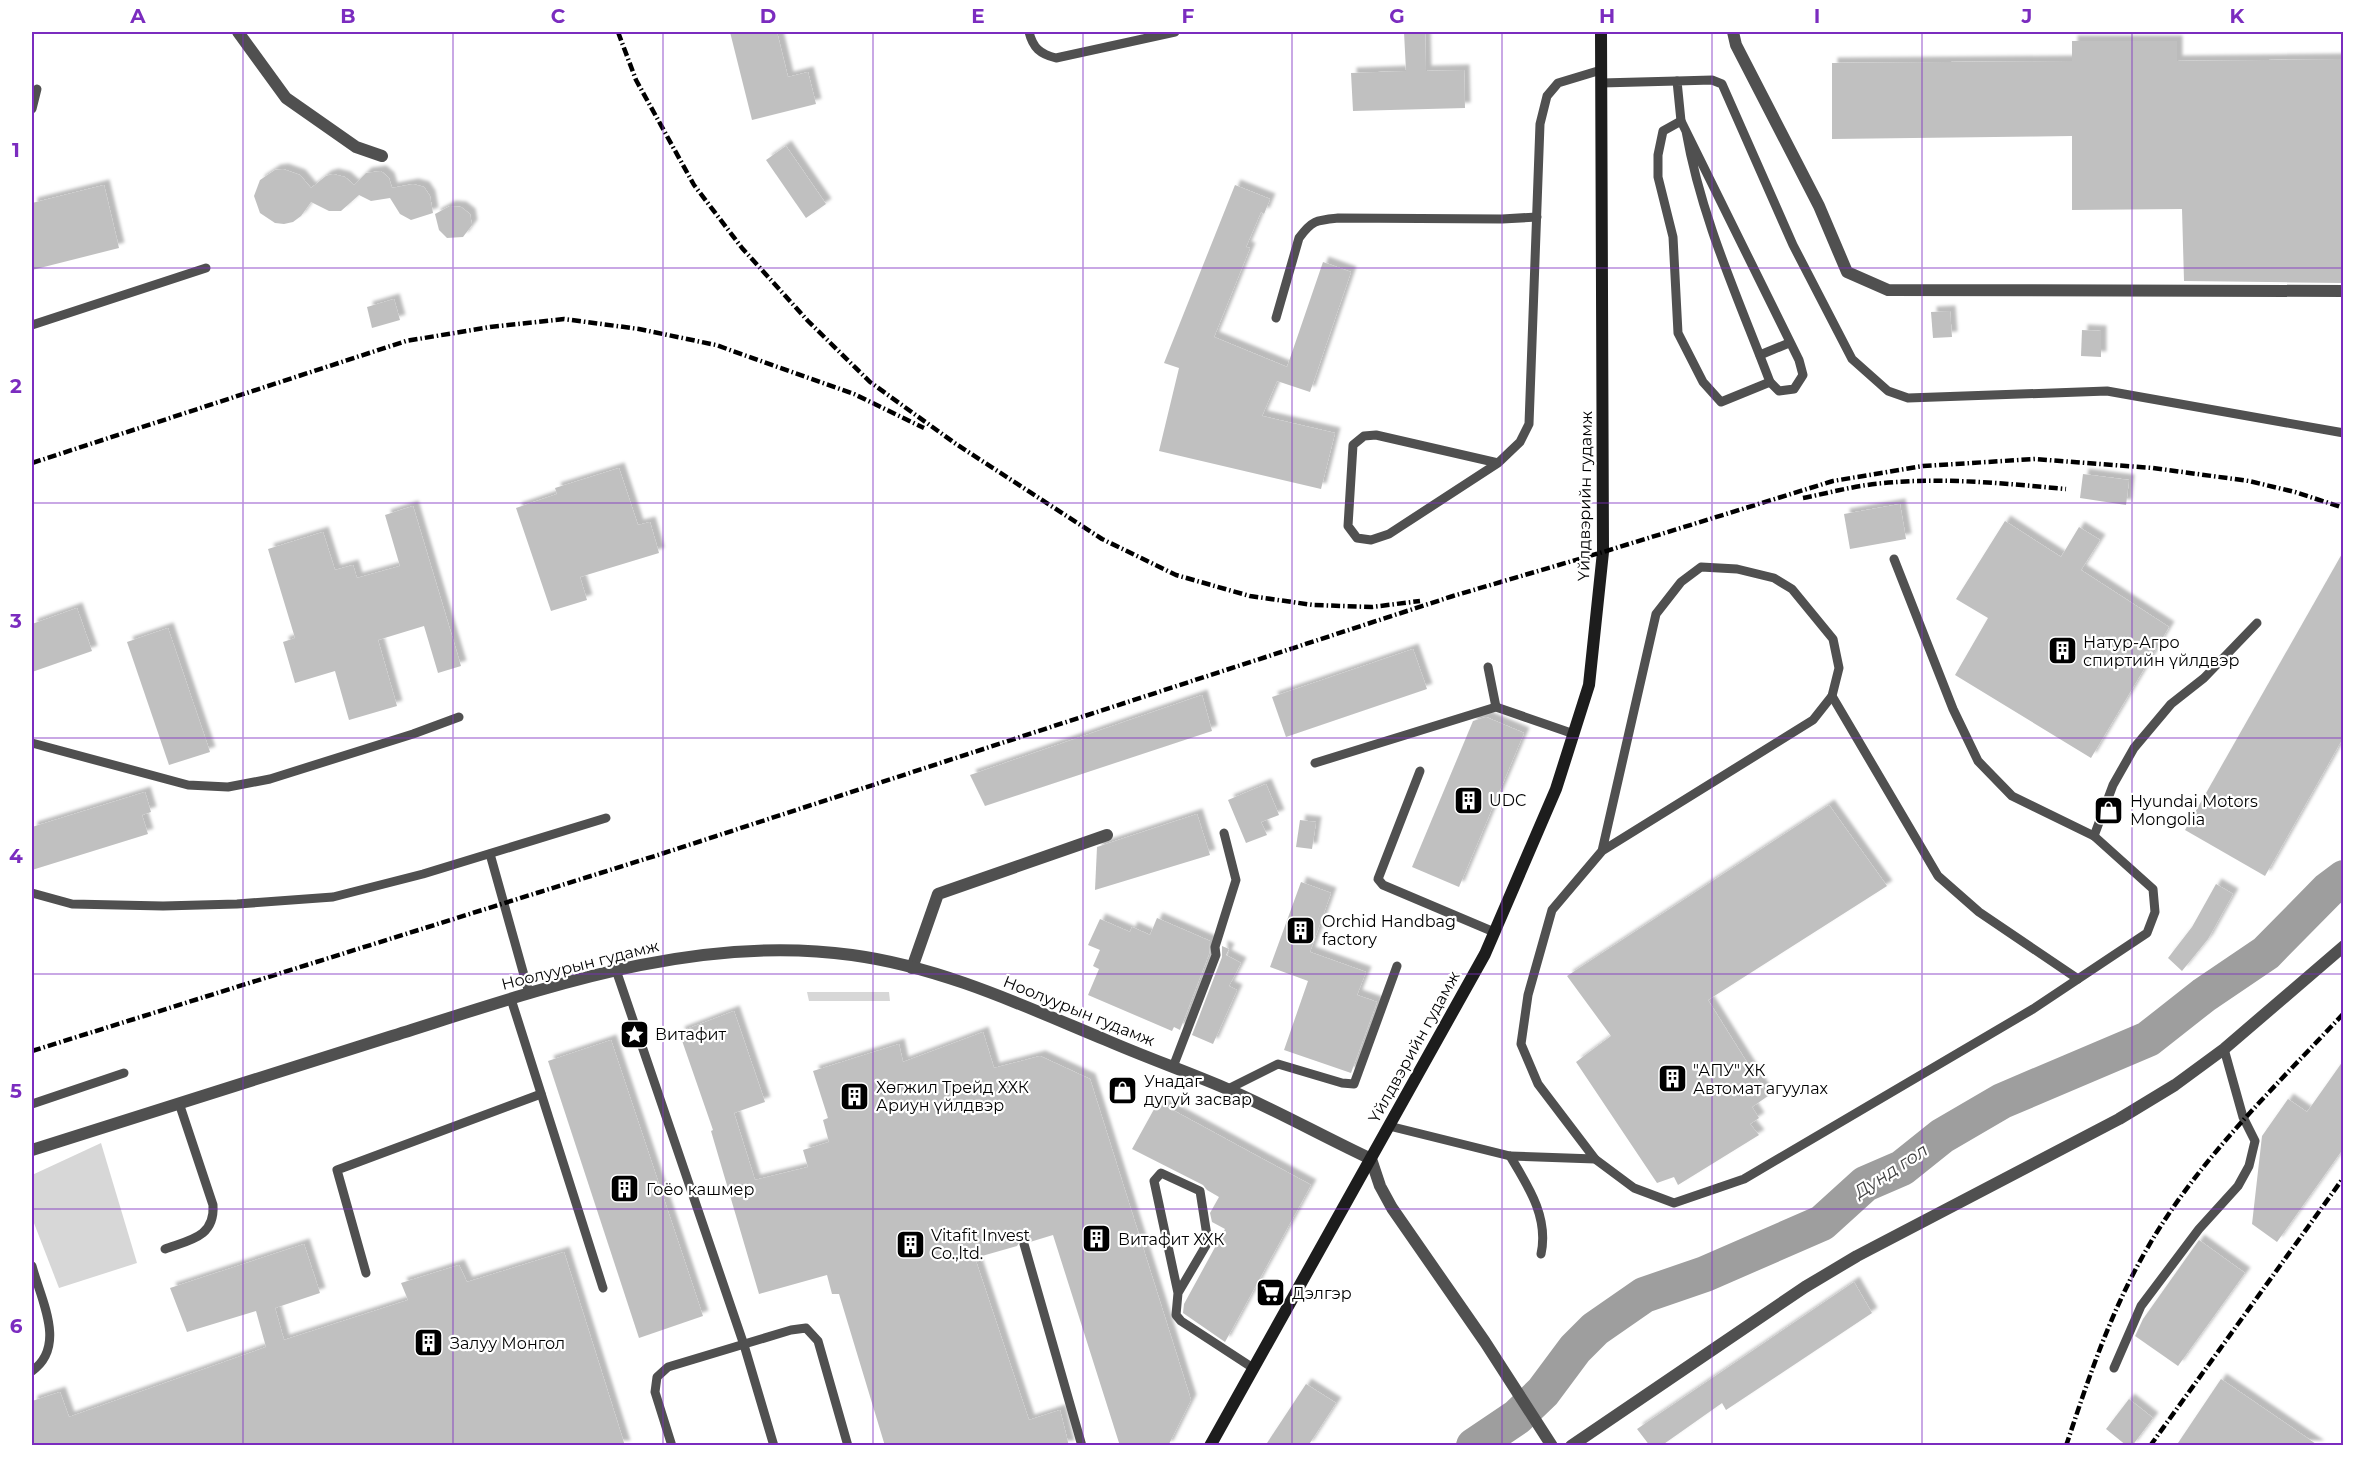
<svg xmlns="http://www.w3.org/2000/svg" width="2375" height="1477" font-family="Montserrat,sans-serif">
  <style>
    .green { fill: #d7d7d7 }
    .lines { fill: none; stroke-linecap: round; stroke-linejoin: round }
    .river { stroke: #9e9e9e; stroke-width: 36 }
    .building { fill: #c0c0c0; filter: url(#shadow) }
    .service { stroke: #505050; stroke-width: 9 }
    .minor { stroke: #505050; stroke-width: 12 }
    .tertiary { stroke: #505050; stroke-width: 12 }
    .secondary { stroke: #1d1d1d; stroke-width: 12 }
    .rail { stroke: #000; stroke-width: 4.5; stroke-dasharray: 9 3 1.5 3; stroke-linecap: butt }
    .grid { fill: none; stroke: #7b2cbf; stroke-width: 1.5; stroke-opacity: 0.55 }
    .labels { text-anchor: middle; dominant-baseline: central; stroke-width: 4.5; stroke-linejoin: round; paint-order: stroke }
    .street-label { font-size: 16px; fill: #000; stroke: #fff }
    .poi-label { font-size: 16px; fill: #000; stroke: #fff; text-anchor: start }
    .water-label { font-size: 18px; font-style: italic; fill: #3f3f3f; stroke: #fff }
    .neatline { fill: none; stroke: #7b2cbf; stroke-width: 2 }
    .grid-label { font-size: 20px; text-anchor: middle; font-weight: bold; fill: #7b2cbf }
  </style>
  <defs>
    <filter id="shadow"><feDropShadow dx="5.5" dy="-5.5" stdDeviation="1.5" flood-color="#0004"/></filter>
  </defs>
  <rect width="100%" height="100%" fill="#fff"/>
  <g class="green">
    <polygon points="807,992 889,992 890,1001 809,1001"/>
    <polygon points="101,1143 137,1263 59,1288 32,1218 32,1175"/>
  </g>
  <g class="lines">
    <polyline class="river" points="1474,1446 1517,1417 1543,1392 1575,1349 1595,1329 1644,1295 1705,1274 1822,1223 1865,1184 1902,1168 1942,1136 2002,1101 2148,1039 2204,995 2266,953 2328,890 2344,878"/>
  </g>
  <g class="building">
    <polygon points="730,32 777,32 788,77 808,72 816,104 752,120"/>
    <polygon points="1404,32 1425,32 1426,71 1464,70 1465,108 1353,111 1351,73 1406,71"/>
    <polygon points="2072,41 2177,41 2177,61 2343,59 2343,283 2184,281 2182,209 2072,210 2072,136 1832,139 1832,63 2072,61"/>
    <polygon points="786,146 826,204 806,218 766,160"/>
    <polygon points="283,169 300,175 311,188 326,176 333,174 345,177 354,185 366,173 381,171 389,178 392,188 413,184 424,187 430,196 433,213 411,220 400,214 390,198 371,201 359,195 341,211 329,211 311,202 301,216 293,222 284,224 275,223 260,213 254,196 260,180 275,170"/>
    <polygon points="104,185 119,248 32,270 32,203"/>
    <polygon points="1235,185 1270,199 1264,214 1261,212 1246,247 1250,248 1214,337 1287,367 1323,262 1351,272 1310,392 1277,381 1262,416 1335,433 1321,489 1159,451 1179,368 1164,363"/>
    <polygon points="450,206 461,207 470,214 472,225 463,237 447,238 439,230 435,214"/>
    <polygon points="394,299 400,320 372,328 367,307"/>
    <polygon points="1950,311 1952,337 1933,338 1931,312"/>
    <polygon points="2082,330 2101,331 2101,357 2081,356"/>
    <polygon points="619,468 638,525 650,522 659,553 580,577 587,600 551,611 516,508 557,494 555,488"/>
    <polygon points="2083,474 2129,480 2126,505 2080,498"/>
    <polygon points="1900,504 1906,539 1850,549 1844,514"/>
    <polygon points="413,506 461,666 438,673 424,626 378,640 397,706 349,720 335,671 295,683 283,642 295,638 268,549 323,532 335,570 353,565 357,578 400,566 385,515"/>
    <polygon points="2005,521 2061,557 2079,527 2100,540 2081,570 2169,627 2091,758 1955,675 1988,618 1956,599"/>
    <polygon points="2343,552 2343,738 2265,876 2185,830"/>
    <polygon points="77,608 92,651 32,672 32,624"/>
    <polygon points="168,628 210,752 169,765 127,642"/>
    <polygon points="1413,649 1427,689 1286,737 1272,697"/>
    <polygon points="1202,695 1212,731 985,806 970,775"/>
    <polygon points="1486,717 1524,733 1459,887 1412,867 1473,721"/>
    <polygon points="1266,784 1279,815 1261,822 1267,835 1246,843 1228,800"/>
    <polygon points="145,792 151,812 142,815 148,834 32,870 32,827"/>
    <polygon points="1829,805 1887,886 1708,1000 1768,1096 1752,1107 1759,1118 1750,1124 1759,1135 1678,1185 1674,1177 1657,1183 1576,1062 1611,1036 1567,976"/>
    <polygon points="1197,814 1210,855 1095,890 1097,847"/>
    <polygon points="1300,820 1316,822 1312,849 1296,847"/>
    <polygon points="1301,882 1331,893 1310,952 1366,972 1357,995 1377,1002 1351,1073 1284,1050 1308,981 1270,967"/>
    <polygon points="2216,884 2233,894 2208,939 2182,971 2168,958 2192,927"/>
    <polygon points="1157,918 1210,941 1209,954 1180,1030 1174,1027 1172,1031 1088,995 1099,969 1093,966 1100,950 1088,945 1100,919 1130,932 1132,927 1150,935"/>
    <polygon points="1222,946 1229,949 1226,955 1241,963 1229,986 1237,990 1213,1044 1192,1035 1222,957"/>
    <polygon points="734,1011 765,1102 734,1113 755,1180 808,1167 803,1150 829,1142 823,1120 828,1118 813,1071 899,1044 903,1062 983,1032 994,1068 1040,1056 1090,1079 1191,1400 1168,1446 1120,1446 1053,1235 1030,1242 1026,1238 1022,1238 1017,1246 975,1258 1029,1420 1060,1410 1069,1446 885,1446 839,1294 832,1294 827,1275 759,1294 711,1131 713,1130 679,1032"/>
    <polygon points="611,1040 703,1316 639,1338 548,1061"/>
    <polygon points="2343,1061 2343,1149 2277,1242 2252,1224 2262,1136 2288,1099 2307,1112"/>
    <polygon points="1158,1102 1311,1185 1225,1342 1183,1313 1184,1304 1225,1229 1212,1222 1210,1213 1219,1197 1207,1190 1203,1185 1132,1149"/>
    <polygon points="2199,1240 2245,1273 2178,1366 2135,1336 2143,1319"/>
    <polygon points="304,1244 320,1293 275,1308 284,1340 408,1300 401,1283 459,1265 467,1282 564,1252 625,1446 32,1446 32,1401 60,1392 69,1417 266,1347 256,1311 187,1332 170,1288"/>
    <polygon points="1854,1282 1872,1313 1726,1410 1722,1403 1661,1446 1650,1446 1637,1429"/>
    <polygon points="2221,1379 2319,1446 2176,1446"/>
    <polygon points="1306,1384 1336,1403 1308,1446 1265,1446"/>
    <polygon points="2129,1399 2153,1418 2132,1446 2127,1446 2106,1429"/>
  </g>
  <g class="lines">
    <g class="service">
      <path d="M 1029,32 C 1033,48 1040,54 1056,58 L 1175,32"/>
      <polyline points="1601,83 1677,81"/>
      <polyline points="32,109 37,89"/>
      <polyline points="1681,121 1663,131 1658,155 1658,177 1673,237 1678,333 1703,382 1721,402 1770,382"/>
      <path d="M 1686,131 C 1701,218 1739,300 1770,382 L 1779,391 L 1794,389 L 1803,375 L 1799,360 L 1681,121 L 1677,81 L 1712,80 L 1722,84 L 1793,245 L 1852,359 L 1888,391 L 1908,398 L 2107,391 L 2344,433"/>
      <path d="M 1276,318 L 1299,238 C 1312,220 1317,220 1338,218 L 1502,219 L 1537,217"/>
      <polyline points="32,325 206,268"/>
      <polyline points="1760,355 1789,343"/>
      <polyline points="1498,463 1376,435 1364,436 1353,445 1348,526 1357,538 1371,540 1389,534 1498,463 1520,442 1529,424 1540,124 1547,96 1558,83 1601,70"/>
      <polyline points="1488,667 1496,707"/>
      <polyline points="1832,696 1938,876 1979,912 2078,979"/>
      <polyline points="32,743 188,785 228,787 270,779 413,734 459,717"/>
      <polyline points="1315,763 1496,707 1574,734"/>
      <polyline points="1420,771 1378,879 1383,885 1494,932"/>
      <polyline points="2094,836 2113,785 2134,748 2171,704 2204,678 2257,623"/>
      <polyline points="490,854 529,993"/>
      <polyline points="32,893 72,904 163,906 237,904 333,897 423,874 606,818"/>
      <polyline points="616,970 744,1345 774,1446"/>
      <polyline points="511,999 603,1288"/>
      <polyline points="1173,1067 1216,955 1215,947 1236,880 1224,833"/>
      <polyline points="1228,1089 1278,1064 1342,1083 1354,1084 1397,966"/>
      <polyline points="32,1104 124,1073"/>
      <polyline points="1389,1126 1510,1156 1595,1159 1634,1188 1674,1203 1744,1179 2033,1009 2147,933 2155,912 2153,889 2094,836 2012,796 1978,761 1953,709 1894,559"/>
      <path d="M 1510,1156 C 1528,1186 1549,1217 1541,1254"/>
      <polyline points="1595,1159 1538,1084 1521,1044 1528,995 1552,910 1602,851 1813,720 1832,696 1839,668 1833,639 1792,589 1774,578 1737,569 1701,567 1681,582 1656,614 1602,851"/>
      <polyline points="1024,1244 1082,1446"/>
      <path d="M 165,1249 C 190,1240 215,1237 213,1205 L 179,1103"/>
      <path d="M 32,1266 C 41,1300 67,1346 32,1371"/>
      <polyline points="366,1273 337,1170 541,1094"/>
      <polyline points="1178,1293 1154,1181 1161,1173 1200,1191 1208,1242 1178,1293 1176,1315 1181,1321 1253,1368"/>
      <polyline points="2114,1368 2141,1306 2199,1229 2238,1186 2249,1166 2255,1141 2243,1117 2224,1049"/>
      <polyline points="672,1446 655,1392 657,1377 668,1367 791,1330 806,1328 818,1341 848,1446"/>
    </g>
    <g class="minor">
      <polyline points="238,32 286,98 356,147 382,156"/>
      <polyline points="1733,32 1736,45 1819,206 1847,272 1888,290 2344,291"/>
      <polyline points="912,968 938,894 1107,835"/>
      <polyline points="1371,1159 1380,1186 1392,1208 1485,1342 1552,1446"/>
    </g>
    <g class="tertiary">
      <path d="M 32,1150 C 151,1112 270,1074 389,1037 C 539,990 692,933 852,955 C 941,967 1024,1006 1106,1040 C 1145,1057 1185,1071 1225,1088 C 1274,1109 1322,1136 1371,1159"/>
      <polyline points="1571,1446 1805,1287 1857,1256 2119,1119 2175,1085 2224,1049 2344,946"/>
    </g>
    <polyline class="secondary" points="1210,1446 1485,954 1556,789 1589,685 1603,552 1601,32"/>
    <g class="rail">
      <polyline points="618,32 636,80 694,185 742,248 808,321 870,382 956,444 1102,539 1176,575 1250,596 1313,605 1372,607 1420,601"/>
      <polyline points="32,463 406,341 490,327 564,319 639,329 716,345 854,394 924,428"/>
      <path d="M 1803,498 C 1824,494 1846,488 1867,485 C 1933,476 2000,483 2066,489"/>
      <polyline points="32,1051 658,855 1453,596 1603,552 1833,481 1923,466 2035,459 2153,468 2249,481 2295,492 2344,508"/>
      <path d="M 2066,1446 C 2089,1377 2111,1310 2148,1247 C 2198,1160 2275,1087 2344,1013"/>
      <polyline points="2150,1446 2344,1177"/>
    </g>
  </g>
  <path class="grid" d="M 243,32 L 243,1446M 453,32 L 453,1446M 663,32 L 663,1446M 873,32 L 873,1446M 1083,32 L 1083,1446M 1292,32 L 1292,1446M 1502,32 L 1502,1446M 1712,32 L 1712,1446M 1922,32 L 1922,1446M 2132,32 L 2132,1446M 32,268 L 2344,268M 32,503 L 2344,503M 32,738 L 2344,738M 32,974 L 2344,974M 32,1209 L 2344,1209"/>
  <defs>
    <symbol id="building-square" viewBox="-11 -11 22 22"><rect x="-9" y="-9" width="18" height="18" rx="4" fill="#000" stroke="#fff"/><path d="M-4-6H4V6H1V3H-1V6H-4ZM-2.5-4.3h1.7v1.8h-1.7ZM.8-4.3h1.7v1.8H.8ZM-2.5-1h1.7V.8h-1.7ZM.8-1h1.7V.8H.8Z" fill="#fff"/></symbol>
    <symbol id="shop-square" viewBox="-11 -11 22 22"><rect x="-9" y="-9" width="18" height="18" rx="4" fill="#000" stroke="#fff"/><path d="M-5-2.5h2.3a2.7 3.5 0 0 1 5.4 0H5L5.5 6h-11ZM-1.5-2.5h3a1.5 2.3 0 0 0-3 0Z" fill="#fff"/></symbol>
    <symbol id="sight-square" viewBox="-11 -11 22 22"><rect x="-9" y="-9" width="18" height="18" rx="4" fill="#000" stroke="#fff"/><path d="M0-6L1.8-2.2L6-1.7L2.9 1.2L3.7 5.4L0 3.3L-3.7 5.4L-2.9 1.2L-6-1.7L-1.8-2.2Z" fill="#fff"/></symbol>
    <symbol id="supermarket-square" viewBox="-11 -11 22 22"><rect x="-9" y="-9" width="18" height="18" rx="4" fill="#000" stroke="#fff"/><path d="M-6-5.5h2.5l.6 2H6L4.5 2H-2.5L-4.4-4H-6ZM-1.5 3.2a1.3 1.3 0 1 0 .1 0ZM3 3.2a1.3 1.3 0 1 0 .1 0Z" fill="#fff"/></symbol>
  </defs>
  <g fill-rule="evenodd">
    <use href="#building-square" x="2046" y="634" width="33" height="33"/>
    <use href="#building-square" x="1452" y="784" width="33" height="33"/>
    <use href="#shop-square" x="2092" y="794" width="33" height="33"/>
    <use href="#building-square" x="1284" y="914" width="33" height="33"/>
    <use href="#sight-square" x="618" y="1018" width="33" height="33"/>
    <use href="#building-square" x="1656" y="1062" width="33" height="33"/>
    <use href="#shop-square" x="1106" y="1074" width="33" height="33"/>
    <use href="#building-square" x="838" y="1080" width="33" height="33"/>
    <use href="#building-square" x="608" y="1172" width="33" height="33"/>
    <use href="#building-square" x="1080" y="1222" width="33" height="33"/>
    <use href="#building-square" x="894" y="1228" width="33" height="33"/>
    <use href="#supermarket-square" x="1254" y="1276" width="33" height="33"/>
    <use href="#building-square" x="412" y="1326" width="33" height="33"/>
  </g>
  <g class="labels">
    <g class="street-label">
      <text transform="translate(1585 496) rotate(-89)">Yйлдвэрийн гудамж</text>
      <text transform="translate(580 965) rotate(-14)">Ноолуурын гудамж</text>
      <text transform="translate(1079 1011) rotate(22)">Ноолуурын гудамж</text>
      <text transform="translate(1414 1047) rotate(-61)">Yйлдвэрийн гудамж</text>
    </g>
    <g class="poi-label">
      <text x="2083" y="642">Натур-Агро<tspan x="2083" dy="18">спиртийн үйлдвэр</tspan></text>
      <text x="1489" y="800">UDC</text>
      <text x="2130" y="801">Hyundai Motors<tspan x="2130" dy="18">Mongolia</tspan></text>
      <text x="1322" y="921">Orchid Handbag<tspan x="1322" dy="18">factory</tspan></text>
      <text x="655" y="1034">Витафит</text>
      <text x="1693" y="1070">"АПУ" ХК<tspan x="1693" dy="18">Автомат агуулах</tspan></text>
      <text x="1144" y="1081">Унадаг<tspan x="1144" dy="18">дугуй засвар</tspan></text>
      <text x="876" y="1087">Хөгжил Трейд ХХК<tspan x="876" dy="18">Ариун үйлдвэр</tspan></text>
      <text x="646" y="1189">Гоёо кашмер</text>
      <text x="931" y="1235">Vitafit Invest<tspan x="931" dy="18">Co.,ltd.</tspan></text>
      <text x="1118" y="1239">Витафит ХХК</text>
      <text x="1292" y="1293">Дэлгэр</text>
      <text x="450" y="1343">Залуу Монгол</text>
    </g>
    <g class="water-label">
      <text transform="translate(1891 1171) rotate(-33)">Дунд гол</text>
    </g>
  </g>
  <rect width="2375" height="1477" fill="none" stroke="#ffffff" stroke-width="66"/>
  <rect x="33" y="33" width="2309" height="1411" class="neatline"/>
  <g class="grid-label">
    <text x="138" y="23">A</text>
    <text x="348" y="23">B</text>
    <text x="558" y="23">C</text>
    <text x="768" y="23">D</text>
    <text x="978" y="23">E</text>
    <text x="1188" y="23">F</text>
    <text x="1397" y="23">G</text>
    <text x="1607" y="23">H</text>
    <text x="1817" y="23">I</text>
    <text x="2027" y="23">J</text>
    <text x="2237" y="23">K</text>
    <text x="16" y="157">1</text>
    <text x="16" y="393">2</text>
    <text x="16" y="628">3</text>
    <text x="16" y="863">4</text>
    <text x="16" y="1098">5</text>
    <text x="16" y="1333">6</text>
  </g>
</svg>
